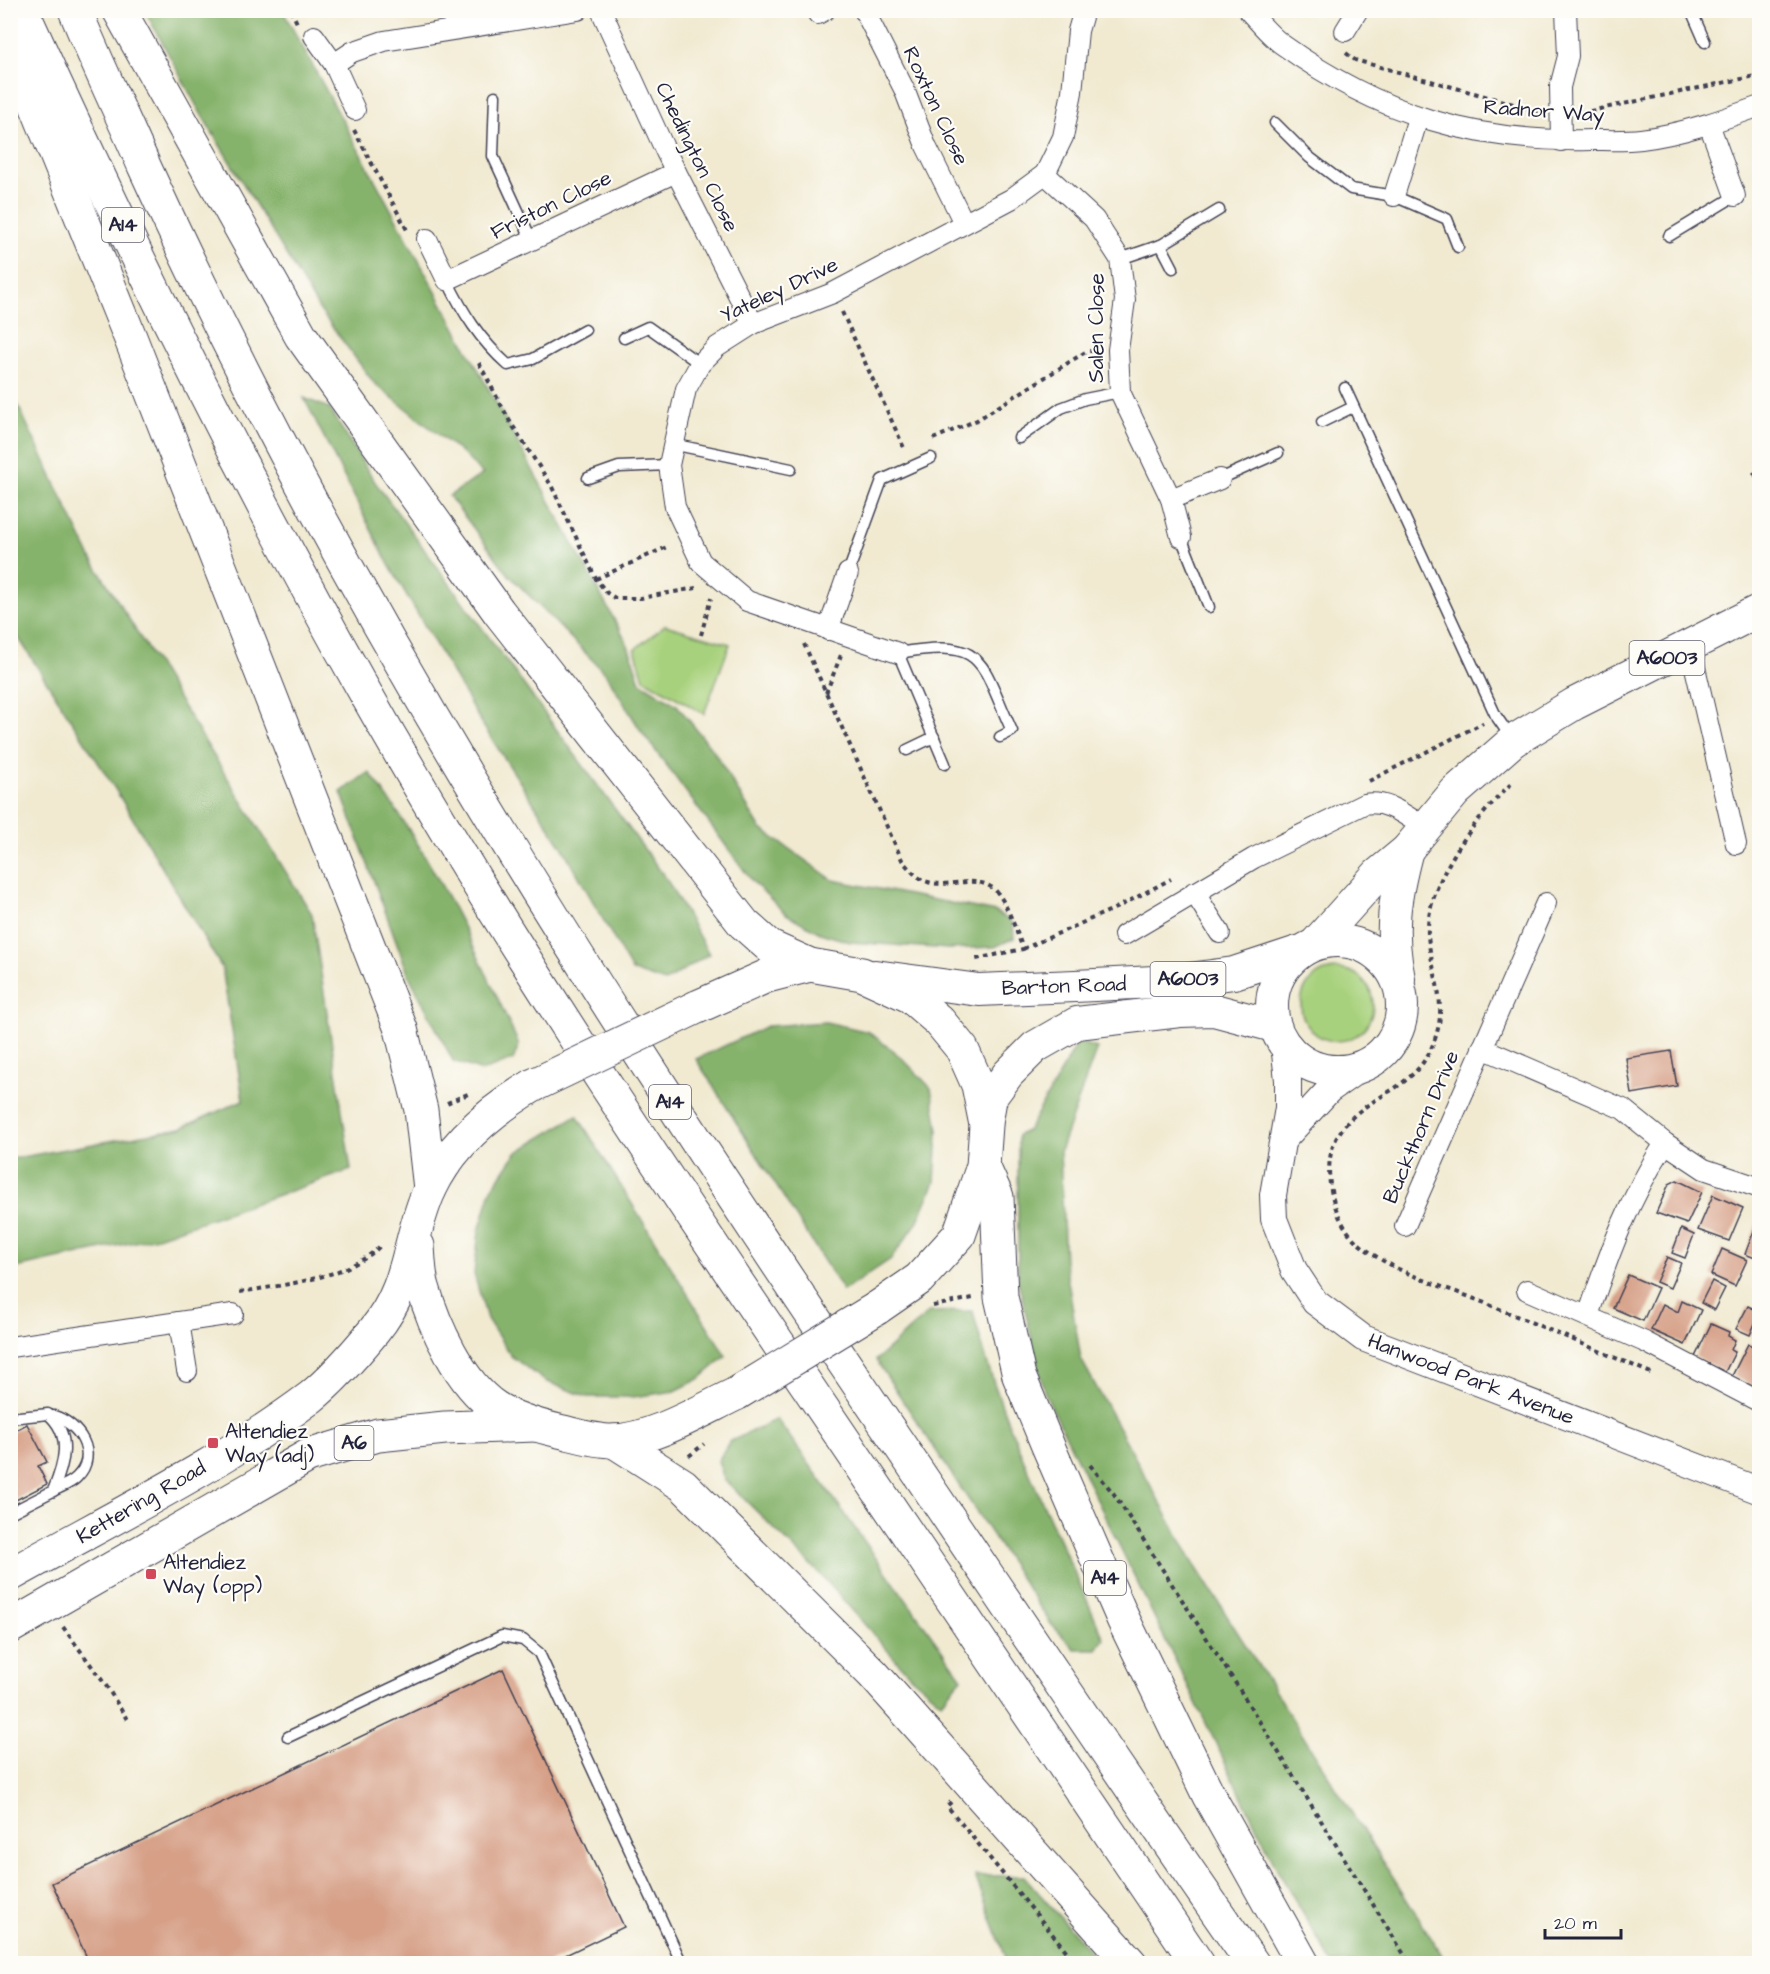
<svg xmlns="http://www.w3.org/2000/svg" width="1770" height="1974" font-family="'Architects Daughter',sans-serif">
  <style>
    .green { fill: #a8d17d; stroke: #657a5c; stroke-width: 1.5 }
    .forest { fill: #86b36c; stroke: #546a54; stroke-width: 1.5 }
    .building { fill: #d69f86 }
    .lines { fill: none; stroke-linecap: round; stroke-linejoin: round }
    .service-casing { stroke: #414052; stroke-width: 13 }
    .minor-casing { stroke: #414052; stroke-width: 22 }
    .tertiary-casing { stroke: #414052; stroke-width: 28 }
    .primary-casing { stroke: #414052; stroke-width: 34 }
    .trunk-casing { stroke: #414052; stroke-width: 35 }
    .path { stroke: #414052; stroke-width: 4; stroke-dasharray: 4.5 4.5; stroke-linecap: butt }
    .service { stroke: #fff; stroke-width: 10 }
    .minor { stroke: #fff; stroke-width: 20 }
    .tertiary { stroke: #fff; stroke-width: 26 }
    .primary { stroke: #fff; stroke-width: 32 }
    .trunk { stroke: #fff; stroke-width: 33 }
    .trunk-bridge-casing { stroke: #414052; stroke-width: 35; stroke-linecap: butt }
    .trunk-bridge { stroke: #fff; stroke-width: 33 }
    .poi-dot { fill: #d1495b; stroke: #fdfcf7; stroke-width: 2 }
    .labels { text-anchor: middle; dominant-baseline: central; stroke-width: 4.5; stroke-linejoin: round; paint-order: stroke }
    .shield { fill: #fdfcf7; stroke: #646373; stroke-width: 1.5 }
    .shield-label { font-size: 20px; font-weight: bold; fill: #22223b }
    .street-label { font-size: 21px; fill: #22223b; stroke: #fdfcf7 }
    .poi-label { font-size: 21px; fill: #22223b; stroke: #fdfcf7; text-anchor: start }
  </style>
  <rect width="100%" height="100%" fill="#fdfcf7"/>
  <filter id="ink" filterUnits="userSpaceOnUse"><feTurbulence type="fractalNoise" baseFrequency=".0167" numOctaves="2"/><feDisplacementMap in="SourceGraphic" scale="12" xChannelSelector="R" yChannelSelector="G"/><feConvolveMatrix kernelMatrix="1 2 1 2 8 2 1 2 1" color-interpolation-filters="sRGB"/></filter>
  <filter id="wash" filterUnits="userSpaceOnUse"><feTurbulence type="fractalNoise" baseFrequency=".008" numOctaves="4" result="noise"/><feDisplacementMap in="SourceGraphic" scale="24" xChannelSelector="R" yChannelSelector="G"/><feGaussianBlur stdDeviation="1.35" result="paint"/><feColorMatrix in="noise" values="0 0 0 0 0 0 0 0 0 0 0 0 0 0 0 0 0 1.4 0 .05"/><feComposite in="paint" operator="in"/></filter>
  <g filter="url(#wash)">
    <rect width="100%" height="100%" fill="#f1ead1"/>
    <g class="green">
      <polygon points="665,625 730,644 704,714 644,679 635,649"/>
      <circle cx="1337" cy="1005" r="36"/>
    </g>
    <g class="forest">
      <polygon points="145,11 283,11 628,645 640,682 677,705 715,753 760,828 833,880 996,912 1013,923 1014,938 995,947 949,949 850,942 820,933 786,914 752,881 641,731 606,674 509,575 449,496 483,474 464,455 374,383 319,309 201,114"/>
      <polygon points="11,391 91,558 312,914 351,1170 157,1237 11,1269 11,1159 181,1128 243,1100 222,968 117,792 11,626"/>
      <polygon points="304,398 329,408 375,482 667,880 709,954 665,982 632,971 561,845 482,724 389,565"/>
      <path d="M 369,772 C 429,850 479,955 519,1045 L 513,1060 L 482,1071 L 453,1061 L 409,976 L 341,792 Z"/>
      <polygon points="826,1022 869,1032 902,1058 931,1088 938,1130 935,1182 917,1223 891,1259 843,1291 696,1059 767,1026"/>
      <polygon points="1078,1042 1097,1048 1060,1151 1065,1263 1081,1359 1191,1559 1447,1963 1332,1963 1278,1871 1044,1391 1018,1281 1018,1135 1028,1130"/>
      <polygon points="577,1115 726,1356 699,1379 675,1391 633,1397 587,1397 545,1381 511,1356 487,1319 474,1274 479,1231 491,1190 516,1153"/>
      <path d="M 973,1311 C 1000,1426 1058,1531 1104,1639 L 1097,1649 L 1075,1649 L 1051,1624 L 876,1360 L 929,1312 Z"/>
      <polygon points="777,1419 962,1678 941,1702 910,1676 822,1576 724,1479 718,1461 729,1442"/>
      <polygon points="975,1876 1024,1876 1100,1963 1008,1963"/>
    </g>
    <g id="blocks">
      <g class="building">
        <polygon points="1760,469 1760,485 1753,473"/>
        <polygon points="1671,1051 1677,1086 1632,1094 1626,1058"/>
        <polygon points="1677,1180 1702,1192 1687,1224 1656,1213 1669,1184"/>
        <polygon points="1713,1195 1743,1208 1729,1241 1698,1230"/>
        <polygon points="1759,1218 1760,1218 1760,1260 1745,1254"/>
        <polygon points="1681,1229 1694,1235 1685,1258 1672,1253"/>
        <polygon points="1722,1249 1747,1260 1735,1286 1711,1275"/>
        <polygon points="1667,1257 1681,1263 1670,1288 1656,1282"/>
        <polygon points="1628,1275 1658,1288 1643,1321 1613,1308"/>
        <polygon points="1712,1281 1725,1288 1714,1310 1701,1303"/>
        <polygon points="1682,1301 1701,1310 1685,1345 1651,1330 1663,1304 1678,1312"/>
        <polygon points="1748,1306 1760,1312 1750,1335 1736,1329"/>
        <polygon points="1711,1324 1729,1332 1728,1336 1735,1340 1731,1350 1735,1352 1725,1372 1695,1357"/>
        <polygon points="1748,1344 1760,1349 1760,1375 1754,1387 1732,1376"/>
        <polygon points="27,1424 47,1462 38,1466 47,1484 10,1503 10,1433"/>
        <polygon points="503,1669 624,1927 547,1964 90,1964 52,1883"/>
      </g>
    </g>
  </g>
  <g filter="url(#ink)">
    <use href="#blocks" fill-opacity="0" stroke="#414052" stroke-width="1.5"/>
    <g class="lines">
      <defs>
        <g id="service">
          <polyline points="1691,10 1705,42"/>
          <polyline points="495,96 493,156 532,241"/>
          <polyline points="1275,123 1309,157 1351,189 1394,196 1447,219 1458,247"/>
          <polyline points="1669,236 1735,196"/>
          <polyline points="1161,245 1173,268"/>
          <polyline points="1120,259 1161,245 1219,210"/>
          <path d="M 447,280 C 463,313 480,340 508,365 L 533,359 L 585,330"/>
          <polyline points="624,338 648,327 700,364"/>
          <polyline points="1345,388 1496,716 1512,739"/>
          <polyline points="1322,422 1353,407"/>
          <polyline points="1019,438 1061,408 1085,399 1120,392"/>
          <polyline points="672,444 791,469"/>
          <polyline points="588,478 619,467 669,465"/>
          <polyline points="1220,479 1278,453"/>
          <polyline points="1181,537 1209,607"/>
          <polyline points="848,573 882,480 931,458"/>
          <polyline points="907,750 934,737"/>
          <path d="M 945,764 L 898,653 C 986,638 979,659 1012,731 L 1000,737"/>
          <path d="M 10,1418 L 48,1414 C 73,1435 64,1464 53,1491 L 10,1513"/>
          <path d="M 53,1491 C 60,1487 72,1483 77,1477 C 100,1454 78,1423 54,1416"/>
          <polyline points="288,1737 502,1636 523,1640 539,1653 682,1964"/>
        </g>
        <g id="minor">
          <polyline points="601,10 666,152 753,324"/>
          <polyline points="864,10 904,89 926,146 964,223"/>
          <path d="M 1248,10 C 1259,22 1270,36 1283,45 C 1379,114 1474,143 1591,140 C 1607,140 1625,141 1641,139 C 1682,134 1721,120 1760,106"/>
          <polyline points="818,14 825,10"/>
          <polyline points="1345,31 1358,10"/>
          <polyline points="314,36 334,64 355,110"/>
          <polyline points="334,64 352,52 384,41 578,10"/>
          <polyline points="1709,124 1735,196"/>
          <polyline points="1561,141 1560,87 1568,56 1566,10"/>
          <polyline points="1045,174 1094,219 1120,259 1125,300 1118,350 1120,392 1171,499 1181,537"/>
          <polyline points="1394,196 1418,118"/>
          <polyline points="427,239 447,280 676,172"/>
          <polyline points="1171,499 1220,479"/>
          <polyline points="828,630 848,573"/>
          <polyline points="1690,646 1736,844"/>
          <polyline points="898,653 747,601 701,562 675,507 669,465 686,389 700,364 717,347 753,324 833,293 1011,199 1045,174 1063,137 1072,92 1078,31 1084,10"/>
          <polyline points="1194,892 1220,933"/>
          <path d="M 1124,935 L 1254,858 L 1364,804 C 1388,800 1405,815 1425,828"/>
          <polyline points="1482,1048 1623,1109 1665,1143 1704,1169 1760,1188"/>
          <polyline points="1405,1226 1546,903"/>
          <polyline points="1527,1290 1645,1342 1760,1402"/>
          <path d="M 1588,1316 C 1609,1253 1629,1199 1665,1143"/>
          <polyline points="179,1322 187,1371"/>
          <polyline points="10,1347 233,1314"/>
        </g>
        <g id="tertiary">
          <polyline points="1284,1044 1288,1080 1288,1108 1273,1195 1274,1219 1294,1270 1315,1302 1363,1338 1760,1491"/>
          <polyline points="1283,1140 1329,1090 1362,1067"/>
        </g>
        <g id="primary">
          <circle cx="1337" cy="1006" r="65"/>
          <polyline points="1316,943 1378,874 1407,850 1455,792 1513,741 1574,704 1760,610"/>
          <polyline points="875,976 979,990 1075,986 1174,981 1234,973 1298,952"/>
          <path d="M 1399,979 C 1389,930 1394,899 1407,850"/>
          <polyline points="986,1125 991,1097 1008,1074 1035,1047 1077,1023 1180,1011 1214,1010 1274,1026"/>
        </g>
        <g id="trunk">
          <path d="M 22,10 C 126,240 238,467 362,687 C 497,927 651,1156 806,1384 C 937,1577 1067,1770 1198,1964"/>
          <path d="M 75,10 C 97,64 122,115 145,168 C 342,601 599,1001 865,1394 C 994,1584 1121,1776 1253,1964"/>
          <polyline points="119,10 301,336 499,612 744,924 770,947 810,965 862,974 910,996 939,1021 962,1049 978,1085 986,1125 983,1166 959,1235 919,1279 877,1308"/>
          <polyline points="11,25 27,83 130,337 401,1029 421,1110 430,1189"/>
          <polyline points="697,1007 767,976 810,965"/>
          <polyline points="983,1166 997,1197 1001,1297 1019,1376 1048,1446 1123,1619 1209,1796 1303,1964"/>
          <path d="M 418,1246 C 419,1259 419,1274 423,1287 C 434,1326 460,1383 495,1407 C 513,1419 538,1426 559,1431 C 576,1435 595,1441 613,1441 C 652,1440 702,1410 736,1394"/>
          <polyline points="614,1441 683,1485 873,1674 1131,1964"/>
          <path d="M 10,1575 C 110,1519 219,1466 311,1397 C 333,1379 355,1354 374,1331 C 412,1285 407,1239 430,1189 C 451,1144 492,1110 534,1085"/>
          <polyline points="10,1627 308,1456 378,1435 445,1428 535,1425"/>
        </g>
      </defs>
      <use href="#service" class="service-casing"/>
      <use href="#minor" class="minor-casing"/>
      <use href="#tertiary" class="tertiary-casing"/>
      <use href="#primary" class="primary-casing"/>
      <use href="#trunk" class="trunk-casing"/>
      <g class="path">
        <polyline points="291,10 297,23"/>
        <polyline points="1346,53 1355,60 1539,111"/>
        <polyline points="1581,113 1760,75"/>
        <polyline points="354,130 407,230"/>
        <polyline points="842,312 905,450"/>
        <polyline points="479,363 509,420 551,485 596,579 607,593 615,598 641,598 696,588"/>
        <polyline points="933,439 977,420 1087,351 1096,351"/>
        <polyline points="596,579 669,546"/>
        <polyline points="701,635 711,598"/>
        <path d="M 804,644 L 903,862 C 910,869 917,879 928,882 C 950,889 976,873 995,890 C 1007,902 1017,933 1023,949 L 976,959"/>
        <polyline points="826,693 841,655"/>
        <polyline points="1369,781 1483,723"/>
        <path d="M 1511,784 C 1476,817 1425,884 1428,935 C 1430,965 1444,995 1439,1024 C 1424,1098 1362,1088 1336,1139 C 1321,1168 1332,1217 1355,1240 C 1389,1272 1438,1284 1480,1301 C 1538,1325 1595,1349 1651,1373"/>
        <polyline points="1023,949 1118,907 1171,879"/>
        <polyline points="447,1103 468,1094"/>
        <path d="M 240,1292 C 283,1285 350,1278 381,1245"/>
        <polyline points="933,1306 973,1298"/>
        <polyline points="689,1456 704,1444"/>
        <polyline points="1090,1465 1114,1494 1238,1687 1410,1964"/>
        <polyline points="63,1627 107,1687 128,1721"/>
        <polyline points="951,1802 947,1806 1077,1964"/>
      </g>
      <use href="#service" class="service"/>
      <use href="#minor" class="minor"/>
      <use href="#tertiary" class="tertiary"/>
      <use href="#primary" class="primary"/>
      <use href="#trunk" class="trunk"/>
      <defs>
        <g id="trunk-bridge">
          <polyline points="534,1085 697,1007"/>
          <polyline points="736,1394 877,1308"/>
        </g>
      </defs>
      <use href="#trunk-bridge" class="trunk-bridge-casing"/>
      <use href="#trunk-bridge" class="trunk-bridge"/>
    </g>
  </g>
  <g class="poi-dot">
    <rect x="207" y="1437" width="12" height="12" rx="3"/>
    <rect x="145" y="1568" width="12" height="12" rx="3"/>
  </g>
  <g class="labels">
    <g class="shield">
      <rect x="102" y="208" width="42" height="34" rx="4.5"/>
      <rect x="1629.5" y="641" width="75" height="34" rx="4.5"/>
      <rect x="1150.5" y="962" width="75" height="34" rx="4.5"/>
      <rect x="649" y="1085" width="42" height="34" rx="4.5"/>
      <rect x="334.5" y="1426" width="39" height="34" rx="4.5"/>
      <rect x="1084" y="1561" width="42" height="34" rx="4.5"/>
    </g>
    <g class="shield-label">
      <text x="123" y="225">A14</text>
      <text x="1667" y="658">A6003</text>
      <text x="1188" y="979">A6003</text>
      <text x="670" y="1102">A14</text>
      <text x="354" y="1443">A6</text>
      <text x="1105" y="1578">A14</text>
    </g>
    <g class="street-label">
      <text transform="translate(936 106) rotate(65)">Roxton Close</text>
      <text transform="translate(1544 111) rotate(4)">Radnor Way</text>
      <text transform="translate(697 157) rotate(64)">Chedington Close</text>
      <text transform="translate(551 205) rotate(-26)">Friston Close</text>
      <text transform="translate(779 290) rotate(-25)">Yateley Drive</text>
      <text transform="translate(1096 328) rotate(-90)">Salen Close</text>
      <text transform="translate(1064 986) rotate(-2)">Barton Road</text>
      <text transform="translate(1421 1127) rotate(-67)">Buckthorn Drive</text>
      <text transform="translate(1471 1379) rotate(21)">Hanwood Park Avenue</text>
      <text transform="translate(141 1502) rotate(-30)">Kettering Road</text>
    </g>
    <g class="poi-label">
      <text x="225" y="1431">Altendiez<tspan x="225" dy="24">Way (adj)</tspan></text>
      <text x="163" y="1562">Altendiez<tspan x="163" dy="24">Way (opp)</tspan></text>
    </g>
  </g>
  <rect width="1770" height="1974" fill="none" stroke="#fdfcf7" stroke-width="36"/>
  <path d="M1545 1929v9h76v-9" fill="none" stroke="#22223b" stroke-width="3"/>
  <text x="1554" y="1929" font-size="18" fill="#22223b" stroke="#fdfcf7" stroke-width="4.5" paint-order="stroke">20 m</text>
</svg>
